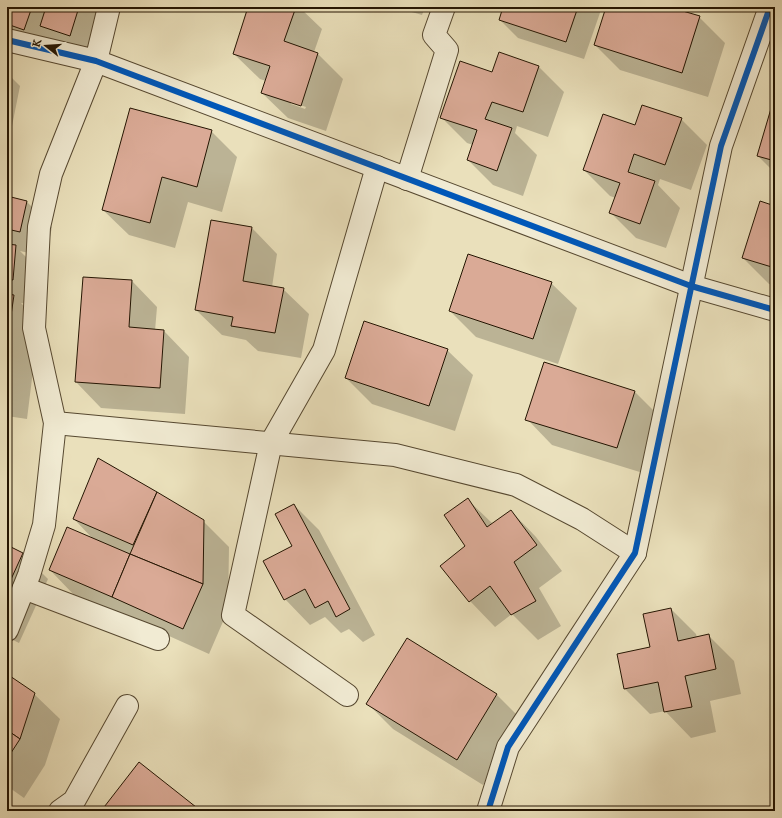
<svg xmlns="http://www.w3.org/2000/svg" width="782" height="818" font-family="'IM FELL English',serif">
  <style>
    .shadow { fill: #0003; fill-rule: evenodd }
    .building { fill: #daaa96; stroke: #241502 }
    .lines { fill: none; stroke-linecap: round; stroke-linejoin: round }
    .minor-casing { stroke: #564830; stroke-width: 24 }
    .minor { stroke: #f1ebd3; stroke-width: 22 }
    .cycleway-casing { stroke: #f1ebd3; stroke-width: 8 }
    .cycleway { stroke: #0057b8; stroke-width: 6 }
  </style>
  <rect width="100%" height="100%" fill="#eae0bb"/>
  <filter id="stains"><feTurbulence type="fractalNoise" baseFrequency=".005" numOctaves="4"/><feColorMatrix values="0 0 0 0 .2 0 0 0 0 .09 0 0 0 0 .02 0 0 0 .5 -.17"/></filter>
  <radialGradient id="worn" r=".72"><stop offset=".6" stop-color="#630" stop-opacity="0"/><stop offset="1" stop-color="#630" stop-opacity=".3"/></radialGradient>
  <g class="shadow">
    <polygon points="7,7 91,7 107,24 96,61 67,51 55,40 50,55 7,47"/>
    <path d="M 249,7 L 299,7 L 322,29 L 314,52 L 318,54 L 343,79 L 326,131 L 288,118 L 262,93 L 266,81 L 260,79 L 234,54 ZM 291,102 L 306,107 L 305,109 L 291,104 Z"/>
    <polygon points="402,7 425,7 422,15 405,10"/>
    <polygon points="504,7 602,7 584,59 518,38 500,20"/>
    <polygon points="607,7 666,7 699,17 725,43 708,97 620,70 595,45"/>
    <polygon points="538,66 564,92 548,137 517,126 515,133 537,155 523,196 493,185 468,160 473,145 467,143 442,118 492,74"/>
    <polygon points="7,73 20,86 9,141 7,141"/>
    <polygon points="775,99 775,173 758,156"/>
    <polygon points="681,119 707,145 691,190 660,179 658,185 680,208 666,248 636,238 611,213 616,198 610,196 584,170 635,126"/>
    <polygon points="211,131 237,157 222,212 188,202 175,248 129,235 103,210"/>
    <polygon points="7,154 12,159 7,185"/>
    <polygon points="7,197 27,202 52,227 46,257 20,251 41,272 39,305 21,303 39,322 27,419 7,416"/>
    <polygon points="775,207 775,285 769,284 743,258"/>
    <polygon points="252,228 277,254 272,287 283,289 309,314 301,358 258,351 246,340 222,335 196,310"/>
    <polygon points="132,281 157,307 155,331 164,331 189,357 185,414 101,408 76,382"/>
    <polygon points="551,283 577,308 558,364 476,337 450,311"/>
    <polygon points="447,350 473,375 455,431 372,404 346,378"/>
    <polygon points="544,363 635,392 660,417 643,473 552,445 527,419"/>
    <polygon points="98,459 203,521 229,547 228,610 209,654 138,622 75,596 50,570 94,540 74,519"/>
    <polygon points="467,499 493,524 511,511 536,537 562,571 539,588 561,626 538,640 512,614 495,627 470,601 466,546"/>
    <polygon points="294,505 319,530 375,635 363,642 349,629 341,633 325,617 310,625 285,599 293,546"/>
    <polygon points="7,547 22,553 48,579 19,643 7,637"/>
    <polygon points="671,609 696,634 697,638 709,636 734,661 741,694 710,701 716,732 691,738 665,711 650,714 625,689 618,655 652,648"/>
    <polygon points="407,639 497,695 522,720 483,785 393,729 367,703"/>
    <polygon points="7,675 34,694 60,719 45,765 24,798 7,786"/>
  </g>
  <g class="building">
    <polygon points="7,7 32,7 24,30 7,24"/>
    <polygon points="46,7 79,7 70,36 40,26"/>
    <polygon points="248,7 296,7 284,41 318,53 301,106 261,93 270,66 233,54"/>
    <polygon points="503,7 578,7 566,42 499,20"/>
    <polygon points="606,7 669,7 700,16 682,73 594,45"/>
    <polygon points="499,52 539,66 523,112 492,102 485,119 512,128 497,171 467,160 477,130 440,118 460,61 492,72"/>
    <polygon points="775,95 775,161 757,156"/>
    <polygon points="642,105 682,118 665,165 634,154 628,172 655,181 640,224 609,213 620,183 583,170 603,114 635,125"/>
    <polygon points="130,108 212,130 197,187 162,177 150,223 102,210"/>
    <polygon points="7,196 27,201 20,232 7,229"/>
    <polygon points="760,201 775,206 775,268 742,258"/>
    <polygon points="211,220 252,227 243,281 284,288 275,333 231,326 233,317 195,310"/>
    <polygon points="7,244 16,245 13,280 7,279"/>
    <polygon points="468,254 552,282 533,339 449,311"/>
    <polygon points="83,277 132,280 129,327 164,330 160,388 75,382"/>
    <polygon points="7,294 14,295 9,329 7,329"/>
    <polygon points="364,321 448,349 429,406 345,378"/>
    <polygon points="544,362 635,391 617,448 525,420"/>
    <polygon points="98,458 157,492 133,545 73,519"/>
    <polygon points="157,492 204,520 203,584 130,554"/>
    <polygon points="468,498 487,527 511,510 537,545 514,562 536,601 511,615 490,586 469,602 440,566 465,546 444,515"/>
    <polygon points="294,504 350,609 336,617 328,601 315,608 305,589 284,600 263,561 292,546 275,514"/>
    <polygon points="67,527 130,554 112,597 49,570"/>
    <polygon points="7,545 23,553 7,588"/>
    <polygon points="130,554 203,584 183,629 112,597"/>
    <polygon points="671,608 678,641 709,634 716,669 685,676 692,707 664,712 658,682 624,689 617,654 650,647 643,614"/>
    <polygon points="407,638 497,694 457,760 366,704"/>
    <polygon points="7,674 35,693 20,739 7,730"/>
    <polygon points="7,730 20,739 7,759"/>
    <polygon points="139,762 201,811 101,811"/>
  </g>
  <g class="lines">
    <defs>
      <g id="minor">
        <polyline points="7,40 96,61 691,286 775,310"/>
        <polyline points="407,179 447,50 434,35 444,7"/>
        <polyline points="55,423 395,455 516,485 582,519 635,553"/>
        <polyline points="24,588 158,639"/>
        <polyline points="7,630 29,575 44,525 55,423 34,328 39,227 51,174 96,61 109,7"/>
        <polyline points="347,695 233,615 271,443 324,350 377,167"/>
        <polyline points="60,811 74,801 127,706"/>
        <polyline points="488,811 508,747 635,553 721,146 770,7"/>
      </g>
    </defs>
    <use href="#minor" class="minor-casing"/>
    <use href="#minor" class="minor"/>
    <defs>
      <g id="cycleway">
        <polyline points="7,40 96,61 691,286 775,310"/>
        <polyline points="488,811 508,747 635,553 721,146 770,7"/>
      </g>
    </defs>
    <use href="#cycleway" class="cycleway-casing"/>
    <use href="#cycleway" class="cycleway"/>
  </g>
  <rect width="782" height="818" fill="none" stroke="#eae0bb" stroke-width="24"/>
  <rect x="8" y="8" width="766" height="802" fill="none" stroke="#241502" stroke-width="2"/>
  <rect x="12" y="12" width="758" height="794" fill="none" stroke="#241502"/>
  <g transform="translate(46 46) rotate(287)" stroke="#f1ebd3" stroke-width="3" paint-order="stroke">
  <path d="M0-3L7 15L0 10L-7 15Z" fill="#241502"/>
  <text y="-6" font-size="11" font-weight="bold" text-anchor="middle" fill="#241502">K</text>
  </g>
  <rect width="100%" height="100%" filter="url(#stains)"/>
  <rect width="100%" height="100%" fill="url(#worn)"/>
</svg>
